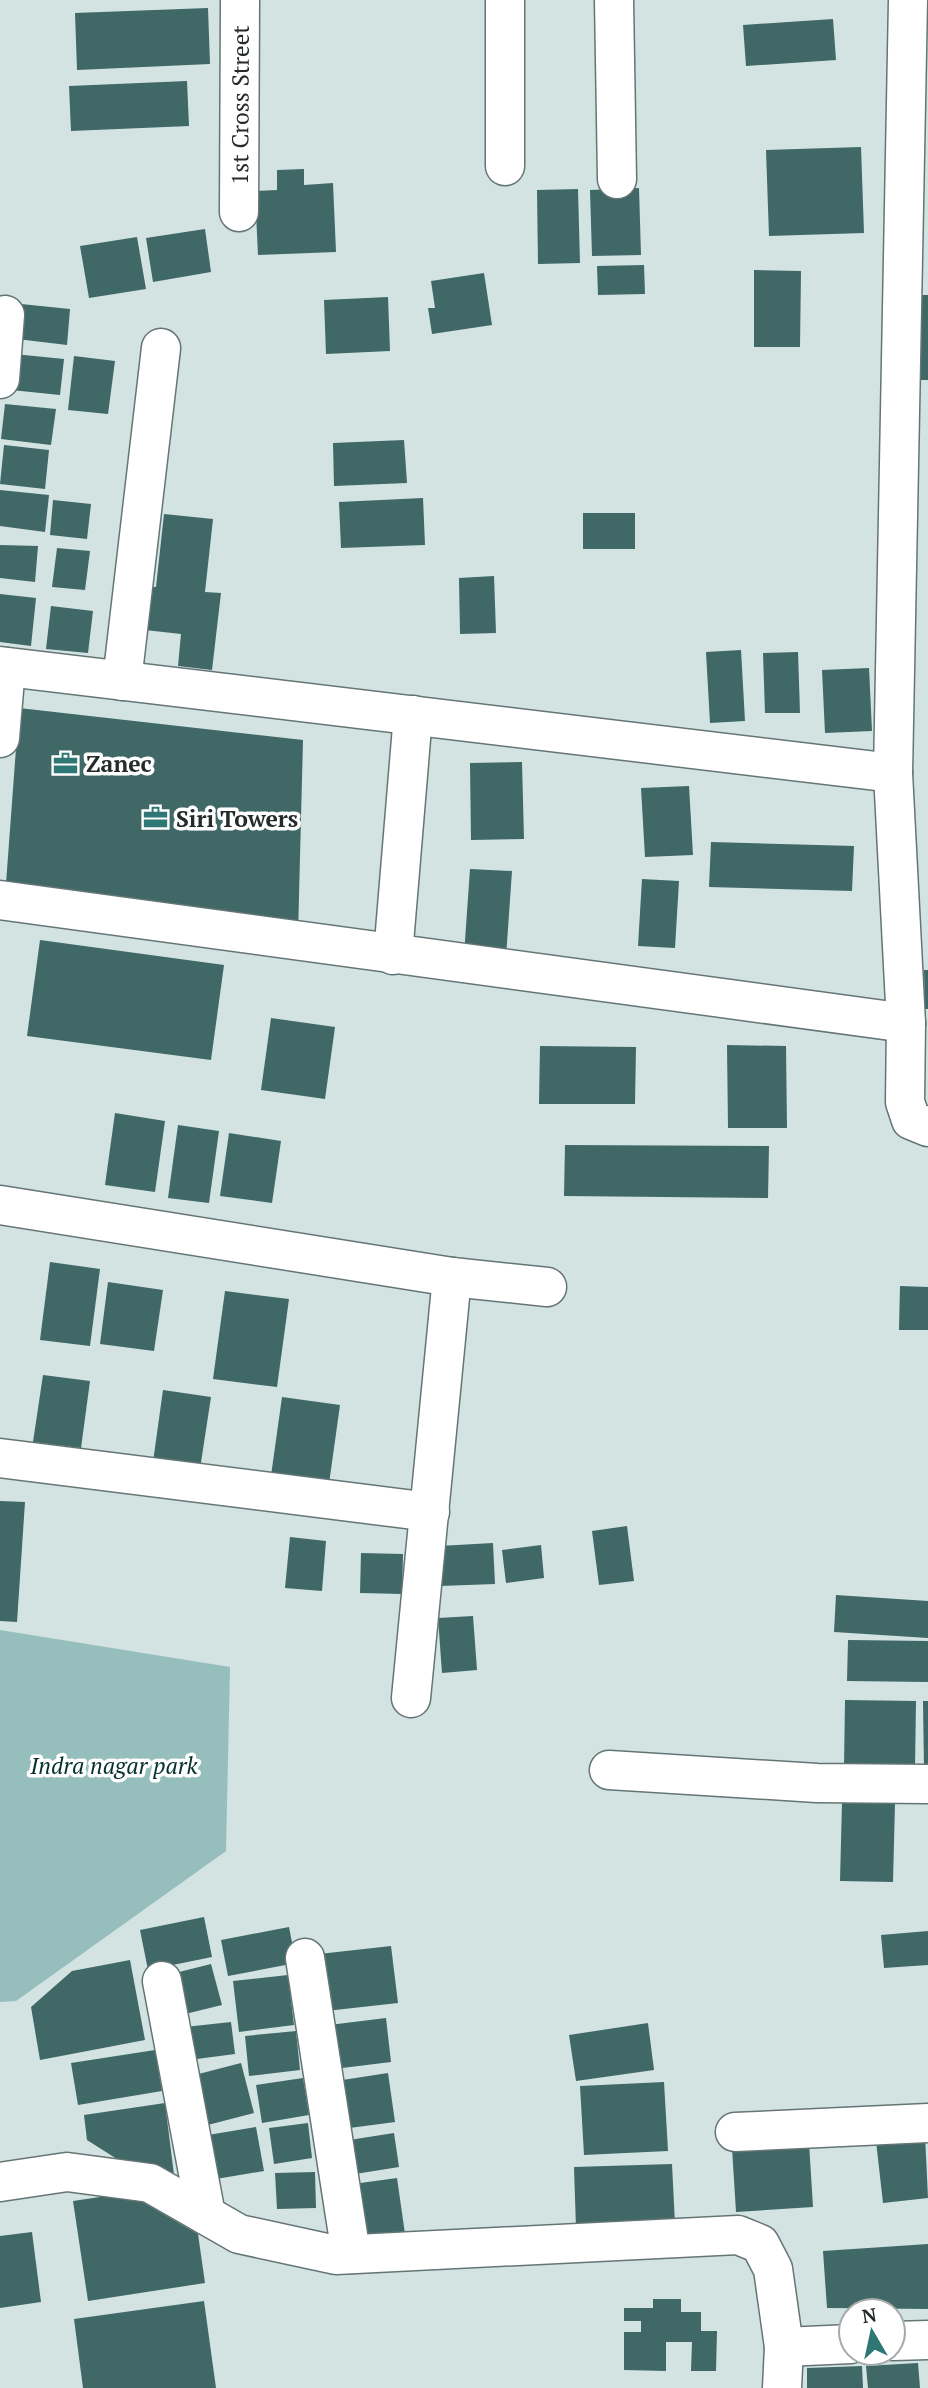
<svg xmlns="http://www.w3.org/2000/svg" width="928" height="2388" font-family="'PT Serif',serif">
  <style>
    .green { fill: #96bebc }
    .building { fill: #3f6867 }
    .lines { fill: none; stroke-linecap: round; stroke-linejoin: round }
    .minor-casing { stroke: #657575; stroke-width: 41 }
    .minor { stroke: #fff; stroke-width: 38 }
    .labels { text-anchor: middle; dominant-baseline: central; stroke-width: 7; stroke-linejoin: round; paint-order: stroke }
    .street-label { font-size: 23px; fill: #242b2a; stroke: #fff }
    .poi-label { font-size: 23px; font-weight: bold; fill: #242b2a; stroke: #fff; text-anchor: start }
    .park-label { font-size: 23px; font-style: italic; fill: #043130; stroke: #fff }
  </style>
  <rect width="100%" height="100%" fill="#d2e3e2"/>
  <polygon class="green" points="0,1630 230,1667 226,1851 16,2001 0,2002"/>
  <g class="building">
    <polygon points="208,8 210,64 77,70 75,13"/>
    <polygon points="833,19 836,60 746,66 743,25"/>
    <polygon points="187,81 189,126 71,131 69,86"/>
    <polygon points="861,147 864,233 769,236 766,150"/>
    <polygon points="304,169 304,185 333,183 336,252 258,255 255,191 277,190 277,170"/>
    <polygon points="639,188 641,255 592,256 590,190"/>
    <polygon points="578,189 580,263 538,264 537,190"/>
    <polygon points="205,229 211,272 153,282 146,238"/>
    <polygon points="137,237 146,289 89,298 80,246"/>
    <polygon points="644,265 645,294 598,295 597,266"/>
    <polygon points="754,270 801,271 800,347 754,347"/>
    <polygon points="484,273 492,325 432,334 428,308 435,308 431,281"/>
    <polygon points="918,295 928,295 928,380 916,380"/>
    <polygon points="388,297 390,351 326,354 324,300"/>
    <polygon points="21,304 70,309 67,345 17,339"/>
    <polygon points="14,354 64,359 60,395 11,390"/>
    <polygon points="74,356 115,361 108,414 68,410"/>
    <polygon points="5,404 56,409 51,445 1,439"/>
    <polygon points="404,440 407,483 334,486 333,443"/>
    <polygon points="4,445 49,450 45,489 0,484"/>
    <polygon points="0,490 49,495 45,532 0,526"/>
    <polygon points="423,498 425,545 341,548 339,502"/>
    <polygon points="53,500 91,504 87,539 50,535"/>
    <rect x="583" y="513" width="52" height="36"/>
    <polygon points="164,514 213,519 205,592 221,593 212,670 178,666 181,634 136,629 141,586 156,587"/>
    <polygon points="0,545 38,546 35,582 0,578"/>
    <polygon points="57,548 90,551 85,590 52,587"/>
    <polygon points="494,576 496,633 460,634 459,578"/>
    <polygon points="0,594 36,598 31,646 0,642"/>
    <polygon points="51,606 93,611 88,653 46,649"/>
    <polygon points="741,650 745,721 710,723 706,652"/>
    <polygon points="798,652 800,713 765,713 763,653"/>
    <polygon points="869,668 872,731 825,733 822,670"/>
    <polygon points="19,708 303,740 298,935 5,897"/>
    <polygon points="522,762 524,839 471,840 470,763"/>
    <polygon points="689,786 693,855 645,857 641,788"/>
    <polygon points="711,842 854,846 852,891 709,887"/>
    <polygon points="470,869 512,871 506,957 464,955"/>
    <polygon points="642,879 679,881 675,948 638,946"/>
    <polygon points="40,940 224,965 211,1060 27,1036"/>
    <polygon points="924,970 928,970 928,1009 925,1009"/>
    <polygon points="271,1018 335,1027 325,1099 261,1090"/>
    <polygon points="727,1045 786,1046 787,1128 728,1128"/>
    <polygon points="540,1046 636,1047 635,1104 539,1104"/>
    <polygon points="115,1113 165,1121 155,1192 105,1185"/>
    <polygon points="178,1125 219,1131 209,1203 168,1198"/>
    <polygon points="229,1133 281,1141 272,1203 220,1196"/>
    <polygon points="565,1145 769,1146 768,1198 564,1196"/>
    <polygon points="50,1262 100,1269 90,1346 40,1340"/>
    <polygon points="108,1282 163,1290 154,1351 100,1344"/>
    <polygon points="900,1286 928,1287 928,1330 899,1330"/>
    <polygon points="225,1291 289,1299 277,1387 213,1379"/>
    <polygon points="43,1375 90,1381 81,1448 33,1442"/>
    <polygon points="163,1390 211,1397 200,1469 153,1462"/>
    <polygon points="282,1397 340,1405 328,1491 270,1483"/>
    <polygon points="0,1501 25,1502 17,1622 0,1621"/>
    <polygon points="627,1526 634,1581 599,1585 592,1531"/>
    <polygon points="290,1537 326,1541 322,1591 285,1588"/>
    <polygon points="493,1543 495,1584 440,1586 439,1546"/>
    <polygon points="541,1545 544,1578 506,1583 502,1550"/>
    <polygon points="361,1553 403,1554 402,1594 360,1593"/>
    <polygon points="836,1595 928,1601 928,1638 834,1632"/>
    <polygon points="473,1616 477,1670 442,1673 438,1618"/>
    <polygon points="848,1640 928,1641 928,1682 847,1681"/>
    <polygon points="845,1700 916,1701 915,1768 844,1767"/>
    <polygon points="923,1701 928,1701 928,1770 924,1770"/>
    <polygon points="842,1802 895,1803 893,1882 840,1881"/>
    <polygon points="204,1917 212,1957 148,1970 140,1930"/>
    <polygon points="289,1927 296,1963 228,1976 221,1940"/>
    <polygon points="928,1931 928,1965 884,1968 881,1935"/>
    <polygon points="391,1946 398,2003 326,2011 319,1954"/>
    <polygon points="130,1960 145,2040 40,2060 31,2007 72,1971"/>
    <polygon points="211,1964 222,2005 181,2015 171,1974"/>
    <polygon points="288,1975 294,2025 239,2032 233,1981"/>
    <polygon points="386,2018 391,2062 326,2070 321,2026"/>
    <polygon points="231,2022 235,2054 189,2060 185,2027"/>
    <polygon points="648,2023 654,2070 576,2081 569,2035"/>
    <polygon points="296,2031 300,2070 249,2076 245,2036"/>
    <polygon points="155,2050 162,2091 78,2105 71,2063"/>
    <polygon points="241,2063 254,2113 200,2127 187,2077"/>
    <polygon points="388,2073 395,2122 342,2129 336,2081"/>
    <polygon points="303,2078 309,2115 262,2123 256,2085"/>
    <polygon points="664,2082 668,2151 584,2155 580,2086"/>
    <polygon points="165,2103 174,2175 150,2180 87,2140 84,2115"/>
    <polygon points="308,2123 312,2158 274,2164 269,2128"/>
    <polygon points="256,2127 264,2171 216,2179 208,2135"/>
    <polygon points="394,2133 399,2167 349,2175 343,2141"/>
    <polygon points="925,2135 928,2198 883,2203 876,2141"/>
    <polygon points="809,2143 813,2207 736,2212 732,2148"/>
    <polygon points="672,2164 675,2224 576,2228 574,2167"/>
    <polygon points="315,2172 316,2208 277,2209 275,2173"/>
    <polygon points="397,2178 405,2234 361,2240 353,2184"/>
    <polygon points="127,2193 198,2234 205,2283 88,2301 73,2201"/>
    <polygon points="32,2232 41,2302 0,2308 0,2236"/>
    <polygon points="928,2244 928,2309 827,2308 823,2251"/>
    <polygon points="653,2299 681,2299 681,2312 701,2312 701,2331 717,2331 716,2371 691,2371 692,2342 666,2342 666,2371 624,2370 624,2332 641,2332 641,2321 624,2321 624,2308 653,2308"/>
    <polygon points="204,2301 216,2388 83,2388 74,2319"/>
    <polygon points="918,2363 920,2388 868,2388 866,2366"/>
    <polygon points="862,2366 863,2388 807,2388 807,2368"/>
  </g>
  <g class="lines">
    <defs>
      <g id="minor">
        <polyline points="505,0 505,166"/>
        <polyline points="614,0 617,179"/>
        <polyline points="908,0 893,773 906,1023 905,1102 911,1120 928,1127"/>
        <path id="s1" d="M 239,212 L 240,0"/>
        <polyline points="0,379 5,315"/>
        <polyline points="0,666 893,773"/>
        <polyline points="122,681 161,348"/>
        <polyline points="0,738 6,667"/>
        <polyline points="0,900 906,1023"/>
        <polyline points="393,955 413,715"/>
        <polyline points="0,1205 452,1277 547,1287"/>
        <polyline points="0,1458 430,1512"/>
        <polyline points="411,1698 452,1277"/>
        <polyline points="609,1770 817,1783 928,1784"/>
        <polyline points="305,1958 351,2254"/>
        <polyline points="162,1981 206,2215"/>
        <polyline points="735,2132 928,2123"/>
        <polyline points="0,2182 67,2172 150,2183 239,2234 336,2255 738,2235 760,2244 773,2269 784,2347"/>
        <polyline points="893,2341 928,2340"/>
        <polyline points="782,2388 784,2347 851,2344"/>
      </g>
    </defs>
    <use href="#minor" class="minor-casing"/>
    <use href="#minor" class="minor"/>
  </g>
  <defs>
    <symbol id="office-bare" viewBox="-9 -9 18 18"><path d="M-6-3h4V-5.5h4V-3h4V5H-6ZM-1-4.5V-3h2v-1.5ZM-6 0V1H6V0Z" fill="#2e7775" stroke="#fff" stroke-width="2.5" paint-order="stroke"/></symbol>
  </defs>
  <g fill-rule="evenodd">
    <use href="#office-bare" x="48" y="746" width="35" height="35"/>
    <use href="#office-bare" x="138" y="800" width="35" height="35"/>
  </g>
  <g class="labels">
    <g class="street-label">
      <text stroke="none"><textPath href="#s1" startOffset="107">1st Cross Street</textPath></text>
    </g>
    <g class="poi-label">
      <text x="86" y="763">Zanec</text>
      <text x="176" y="818">Siri Towers</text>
    </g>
    <g class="park-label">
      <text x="114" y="1765">Indra nagar park</text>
    </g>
  </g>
  <g transform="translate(872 2332) rotate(351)"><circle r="33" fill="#ffffff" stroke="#a7aaaa" stroke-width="2"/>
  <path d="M0-5L12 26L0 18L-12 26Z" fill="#2e7775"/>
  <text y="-10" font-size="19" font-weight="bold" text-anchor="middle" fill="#242b2a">N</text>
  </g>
</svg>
